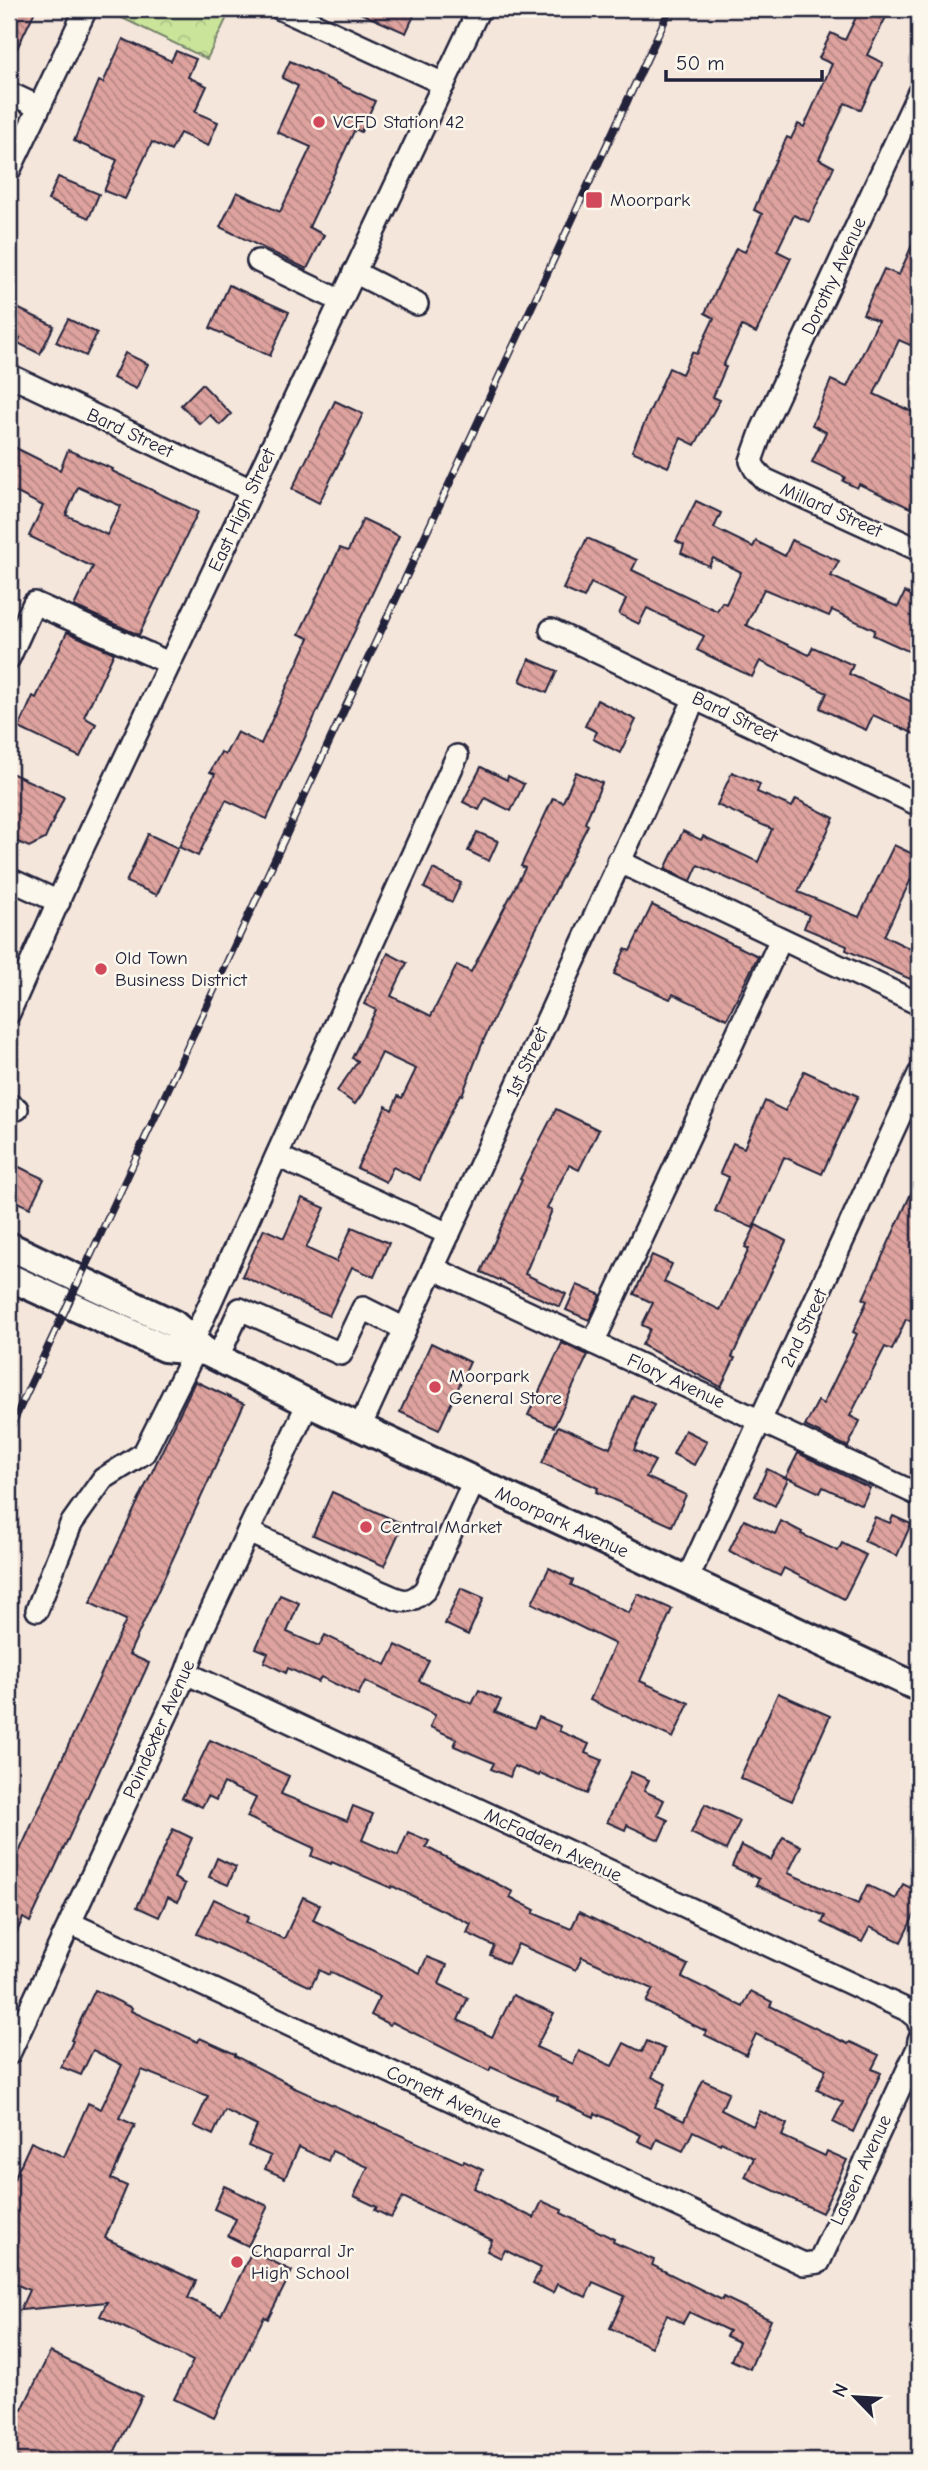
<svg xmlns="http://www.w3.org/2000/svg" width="928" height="2470" font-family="'Comic Neue',sans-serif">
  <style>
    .park { fill: url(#park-crowns); stroke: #76836a; stroke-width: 2 }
    .building { fill: url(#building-back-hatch); stroke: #22223b; stroke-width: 2; fill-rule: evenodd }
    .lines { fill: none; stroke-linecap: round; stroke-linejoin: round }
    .minor-casing { stroke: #22223b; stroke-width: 26 }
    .major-casing { stroke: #22223b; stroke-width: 32 }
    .minor { stroke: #fbf7ec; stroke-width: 21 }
    .major { stroke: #fbf7ec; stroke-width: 26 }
    .rail-casing { stroke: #22223b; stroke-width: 8 }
    .rail { stroke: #fbf7ec; stroke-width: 5; stroke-dasharray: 16; stroke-linecap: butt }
    .poi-dot { fill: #d1495b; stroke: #fbf7ec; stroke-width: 2.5 }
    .labels { text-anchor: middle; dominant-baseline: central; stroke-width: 5; stroke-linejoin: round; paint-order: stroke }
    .poi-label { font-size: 19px; fill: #22223b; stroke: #fbf7ec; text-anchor: start }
    .street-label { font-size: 19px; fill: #22223b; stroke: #fbf7ec }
  </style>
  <defs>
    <pattern id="park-crowns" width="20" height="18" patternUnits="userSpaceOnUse" patternTransform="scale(1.75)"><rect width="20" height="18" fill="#cae49a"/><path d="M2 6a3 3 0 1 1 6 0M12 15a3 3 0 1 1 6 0" fill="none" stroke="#adc386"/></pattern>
    <pattern id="building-back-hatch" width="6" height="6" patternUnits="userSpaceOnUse" patternTransform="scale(1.75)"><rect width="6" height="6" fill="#dea39e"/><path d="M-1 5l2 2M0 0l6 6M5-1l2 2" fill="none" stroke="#b48482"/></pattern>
  </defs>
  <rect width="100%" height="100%" fill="#f5e6dc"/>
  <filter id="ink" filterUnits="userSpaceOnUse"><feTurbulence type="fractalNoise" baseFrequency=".0143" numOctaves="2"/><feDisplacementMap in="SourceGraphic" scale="14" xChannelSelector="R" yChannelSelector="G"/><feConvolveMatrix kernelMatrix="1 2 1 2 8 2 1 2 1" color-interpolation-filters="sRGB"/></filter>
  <g filter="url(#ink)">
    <polygon class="park" points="121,9 231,9 207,59 118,16"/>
    <g class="building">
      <polygon points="9,9 36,9 9,65"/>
      <polygon points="351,9 417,9 406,33"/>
      <polygon points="860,9 890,9 867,55 883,63 861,110 845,103 819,159 834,167 809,222 794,215 777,251 791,258 756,333 742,326 723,366 726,367 713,397 720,400 695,445 681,438 668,467 632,451 669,368 682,374 692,352 697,354 714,318 705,313 736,248 745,252 762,214 754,210 770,172 787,137 791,139 798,124 804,127 832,64 819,58 831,33 845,40"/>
      <polygon points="123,39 171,61 176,51 196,59 188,77 207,86 195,112 218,122 208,146 180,133 171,151 152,142 125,199 104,191 117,160 74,141 99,81 103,83"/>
      <polygon points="290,61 375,101 361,132 355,129 309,227 324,235 307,269 220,227 237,192 280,212 311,147 277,132 298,86 282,78"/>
      <polygon points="58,177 99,194 89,218 48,200"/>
      <polygon points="919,229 919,299 913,314 919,317 919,349 899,340 874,394 919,415 919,489 910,508 859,484 857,488 843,481 845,477 812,462 826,432 812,425 831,380 847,387 878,321 863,314 884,269 899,275"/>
      <polygon points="229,285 289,312 270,356 210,328"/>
      <polygon points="9,304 54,326 40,354 18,343 20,338 9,332"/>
      <polygon points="68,319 97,333 86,356 56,342"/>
      <polygon points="125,353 148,364 136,389 113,378"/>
      <polygon points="202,384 231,414 220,425 210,415 200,424 181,405"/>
      <polygon points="335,401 363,414 319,503 292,489"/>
      <path d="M 14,447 L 60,470 L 68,450 L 113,469 L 112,471 L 198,512 L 139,635 L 74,606 L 93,567 L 29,536 L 43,506 L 9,489 L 9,457 ZM 78,487 L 121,506 L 107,535 L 66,515 Z"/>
      <polygon points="696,501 721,513 714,528 753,547 756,541 785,556 792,540 839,561 831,576 869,594 898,607 905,592 919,599 919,656 873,635 875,630 832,610 829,616 764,589 746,625 809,655 813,647 853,665 849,674 919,705 919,736 873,715 866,730 846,721 820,708 827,693 760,661 752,677 697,650 704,636 647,608 639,624 619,614 626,599 591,583 584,598 563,589 587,538 637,560 632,570 717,611 722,602 726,604 741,572 713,558 709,566 681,553 684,545 676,541"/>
      <polygon points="363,519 399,536 267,819 226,800 198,856 179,847 215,774 210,772 221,752 225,755 237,732 261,744 309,638 299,634 340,548 348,551"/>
      <polygon points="67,632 114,653 84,717 96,724 80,757 19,728 33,696 36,698"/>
      <polygon points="529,659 557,671 547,693 520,681"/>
      <polygon points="597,700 636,720 620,753 593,739 597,732 585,726"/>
      <polygon points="481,767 507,780 508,776 524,784 511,811 485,798 479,810 463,802"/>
      <polygon points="9,772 64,797 45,839 29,847 9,838"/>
      <polygon points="576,772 602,783 585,823 588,825 530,941 485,1037 462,1095 460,1094 429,1156 420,1180 393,1167 386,1182 357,1168 386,1106 392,1110 398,1096 402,1098 416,1069 382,1053 362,1094 355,1104 337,1091 358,1061 352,1058 376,1010 364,1004 388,953 407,963 391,996 431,1016 457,965 471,972 525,868 521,866 553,798 563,802"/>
      <polygon points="732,772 760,784 757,792 792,807 796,799 834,818 798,892 859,917 894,845 919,857 919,883 911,879 884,936 919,953 919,961 910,979 846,950 847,946 804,928 809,915 698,865 691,881 665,869 683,831 701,840 703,836 758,862 772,829 717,805"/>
      <polygon points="477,832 498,841 489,861 468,851"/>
      <polygon points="148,834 178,848 157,895 126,882"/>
      <polygon points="433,869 461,883 452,902 424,888"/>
      <polygon points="652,905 758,956 727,1019 673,994 670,999 614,974 625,949 630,951"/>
      <polygon points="804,1071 858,1096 822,1174 784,1157 753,1228 715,1211 729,1177 720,1173 733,1143 744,1148 765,1101 785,1111"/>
      <polygon points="556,1109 599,1130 579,1170 569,1165 547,1208 552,1210 525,1274 566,1294 560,1307 481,1272 522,1180 520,1179"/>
      <polygon points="9,1162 44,1179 30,1208 9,1198"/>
      <polygon points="919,1176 919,1307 912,1322 906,1319 892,1350 885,1347 850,1416 860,1421 848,1447 805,1426 818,1401 823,1404 857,1334 853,1332 867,1301 863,1299"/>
      <polygon points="302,1198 325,1208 306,1248 336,1262 352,1227 389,1243 374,1277 352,1267 329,1316 242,1276 264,1229 284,1238"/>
      <polygon points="756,1225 786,1241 732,1357 735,1358 721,1387 642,1345 650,1329 642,1325 653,1303 634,1294 652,1255 672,1264 664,1282 720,1310 749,1249 745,1247"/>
      <polygon points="577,1285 601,1295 589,1320 566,1310"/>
      <polygon points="431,1343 470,1362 439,1430 400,1412"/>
      <polygon points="562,1343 588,1355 554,1427 528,1415"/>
      <polygon points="195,1381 244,1404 129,1654 149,1663 30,1922 23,1918 9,1950 9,1874 126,1620 90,1603"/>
      <polygon points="633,1395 654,1404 634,1450 655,1461 646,1477 686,1495 672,1526 596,1492 598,1488 542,1463 558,1426 610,1448"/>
      <polygon points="685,1430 707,1441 694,1465 673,1454"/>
      <polygon points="798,1453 870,1488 862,1505 823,1487 820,1493 786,1477"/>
      <polygon points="767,1469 788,1479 775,1506 755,1496"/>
      <polygon points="332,1492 403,1524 384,1566 313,1535"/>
      <polygon points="893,1516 911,1524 897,1556 864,1541 875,1517 890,1523"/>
      <polygon points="744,1520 775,1534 781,1521 802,1532 801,1534 838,1551 842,1543 866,1555 844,1599 784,1568 780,1576 729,1551"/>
      <polygon points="549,1568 573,1580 571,1585 629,1613 638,1594 672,1609 640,1681 689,1703 673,1738 590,1700 615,1644 532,1603"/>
      <polygon points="461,1588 484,1598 468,1635 445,1624"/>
      <polygon points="280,1595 299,1603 287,1632 319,1646 325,1635 386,1665 396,1645 429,1661 419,1681 472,1704 479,1690 501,1700 495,1712 534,1728 539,1717 560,1726 559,1731 589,1744 585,1753 602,1760 587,1794 540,1773 539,1776 514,1766 510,1777 491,1769 494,1763 454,1746 457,1739 430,1727 435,1715 365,1681 358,1695 321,1677 318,1682 288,1668 286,1673 264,1662 268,1653 256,1648"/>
      <polygon points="778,1693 830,1716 792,1801 740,1778"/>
      <polygon points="210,1740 289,1776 281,1794 347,1821 353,1806 373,1814 362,1840 398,1856 408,1832 429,1841 426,1847 513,1892 510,1897 535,1910 533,1913 571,1929 579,1912 688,1965 682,1977 743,2007 751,1991 772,2002 770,2006 848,2044 850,2042 879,2055 872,2069 881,2073 853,2132 833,2122 843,2102 817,2090 826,2069 756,2034 746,2055 705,2035 706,2031 646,2002 653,1989 582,1957 576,1970 518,1944 508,1964 490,1955 494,1946 467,1933 471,1924 392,1886 391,1888 332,1862 331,1864 311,1856 314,1848 247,1817 256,1798 224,1783 216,1800 208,1796 202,1807 182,1798"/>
      <polygon points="631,1772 649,1780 644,1791 664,1800 657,1815 668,1820 659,1840 627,1825 625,1830 607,1822"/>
      <polygon points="705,1804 740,1821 726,1850 691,1833"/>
      <polygon points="173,1829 192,1838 174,1878 185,1884 178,1902 168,1897 159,1917 137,1907"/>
      <polygon points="783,1837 801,1846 788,1873 858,1904 867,1885 896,1899 903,1884 919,1892 919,1905 901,1942 870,1927 862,1942 822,1923 825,1916 756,1885 759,1879 732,1866 741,1845 771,1860"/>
      <polygon points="217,1858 236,1867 228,1885 209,1877"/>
      <polygon points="303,1897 320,1905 313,1920 420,1973 427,1957 447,1965 439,1984 468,1998 458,2020 492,2037 513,1995 554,2013 536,2047 573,2064 579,2051 612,2066 624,2043 642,2052 647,2041 665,2049 652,2077 666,2084 655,2107 684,2121 703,2080 729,2092 721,2110 753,2126 760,2111 787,2124 782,2136 825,2156 827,2151 847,2160 822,2213 745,2177 754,2158 721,2142 720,2144 693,2131 683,2151 657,2139 653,2148 638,2141 641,2135 595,2113 594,2117 557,2100 558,2097 491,2067 489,2071 392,2022 390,2025 371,2015 380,1997 330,1972 329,1975 319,1970 311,1987 197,1934 214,1899 249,1916 246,1922 284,1939"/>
      <polygon points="95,1990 132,2008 131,2011 198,2042 200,2038 235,2054 235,2056 291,2085 290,2086 463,2163 464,2161 483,2170 474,2188 501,2202 534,2218 542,2201 562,2210 561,2213 614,2239 613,2242 654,2260 652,2265 722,2300 723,2297 771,2320 750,2369 731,2360 739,2342 726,2336 729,2331 689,2312 683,2323 667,2315 651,2347 610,2328 625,2296 593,2282 586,2297 557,2284 553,2293 533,2283 541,2268 505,2250 501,2258 487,2251 492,2240 403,2197 391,2218 375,2210 377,2207 354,2196 368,2167 332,2151 328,2161 299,2147 285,2178 265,2169 271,2156 248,2146 257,2126 225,2110 213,2135 194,2126 208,2096 142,2070 119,2118 135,2125 111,2179 127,2186 105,2238 196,2281 188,2298 221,2315 252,2251 292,2271 268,2319 264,2317 214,2418 174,2399 193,2361 100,2316 107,2302 20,2310 29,2290 9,2281 9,2190 31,2142 64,2157 88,2103 101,2109 122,2065 93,2050 81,2075 61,2067 73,2041 71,2040"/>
      <polygon points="224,2186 268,2206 248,2246 228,2236 236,2219 214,2209"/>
      <polygon points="50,2352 142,2396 110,2461 27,2461 9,2453 9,2404 22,2410"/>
    </g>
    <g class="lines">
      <defs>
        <g id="minor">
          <polyline points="281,9 444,84"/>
          <polyline points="919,92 762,430 751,461 755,469 764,479 919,550"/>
          <polyline points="9,93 39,107"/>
          <polyline points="9,171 86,9"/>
          <polyline points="258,261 341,301"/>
          <polyline points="354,272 417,304"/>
          <polyline points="9,375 251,490"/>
          <polyline points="551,630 919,805"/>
          <polyline points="9,658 34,603 169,663"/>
          <polyline points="618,861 919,1004"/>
          <polyline points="9,879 59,902"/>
          <polyline points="9,1013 73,868 479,9"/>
          <polyline points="9,1105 17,1109"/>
          <polyline points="277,1156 449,1234"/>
          <polyline points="433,1268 919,1495"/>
          <polyline points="193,1341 457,756"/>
          <polyline points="593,1343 781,939"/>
          <polyline points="218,1357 240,1309 341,1354 363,1308 405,1329"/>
          <polyline points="360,1427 695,698"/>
          <path d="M 248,1532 L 383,1593 C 402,1601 408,1606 425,1590 L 474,1481"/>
          <polyline points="687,1580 919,1074"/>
          <polyline points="37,1610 71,1524 103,1479 144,1453 195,1351"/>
          <polyline points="186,1673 907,2010 918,2019 919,2024"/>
          <polyline points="70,1923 804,2264 819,2262 918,2048 919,2040"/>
          <polyline points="9,2054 186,1673 198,1639 308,1403"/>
        </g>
        <g id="major">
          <polyline points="9,1246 174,1324 206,1352 308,1403 919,1688"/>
          <polyline points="9,1277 164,1348 206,1352"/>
        </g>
      </defs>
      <use href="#minor" class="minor-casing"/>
      <use href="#major" class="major-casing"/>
      <use href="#minor" class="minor"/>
      <use href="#major" class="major"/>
      <defs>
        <polyline id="rail" points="9,1431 670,9"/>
      </defs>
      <use href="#rail" class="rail-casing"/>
      <use href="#rail" class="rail"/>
    </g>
  </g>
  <g class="poi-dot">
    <circle cx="319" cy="122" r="7"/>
    <rect x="585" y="191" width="18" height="18" rx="3.5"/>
    <circle cx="101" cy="969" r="7"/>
    <circle cx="435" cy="1387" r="7"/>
    <circle cx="366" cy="1527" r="7"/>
    <circle cx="237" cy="2262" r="7"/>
  </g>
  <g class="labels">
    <g class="poi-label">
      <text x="333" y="122">VCFD Station 42</text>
      <text x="610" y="200">Moorpark</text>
      <text x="115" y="958">Old Town<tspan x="115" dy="22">Business District</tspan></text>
      <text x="449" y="1376">Moorpark<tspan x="449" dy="22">General Store</tspan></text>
      <text x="380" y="1527">Central Market</text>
      <text x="251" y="2251">Chaparral Jr<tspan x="251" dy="22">High School</tspan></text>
    </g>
    <g class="street-label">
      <text transform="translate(834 276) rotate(-65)">Dorothy Avenue</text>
      <text transform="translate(130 433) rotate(25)">Bard Street</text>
      <text transform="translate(242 510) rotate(-65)">East High Street</text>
      <text transform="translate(831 510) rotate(24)">Millard Street</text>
      <text transform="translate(735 717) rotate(26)">Bard Street</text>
      <text transform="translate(527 1062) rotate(-65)">1st Street</text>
      <text transform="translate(804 1328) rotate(-65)">2nd Street</text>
      <text transform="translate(676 1381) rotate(25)">Flory Avenue</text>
      <text transform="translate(562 1522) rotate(25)">Moorpark Avenue</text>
      <text transform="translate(159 1729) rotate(-66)">Poindexter Avenue</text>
      <text transform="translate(553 1845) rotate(25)">McFadden Avenue</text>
      <text transform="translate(444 2097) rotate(25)">Cornett Avenue</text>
      <text transform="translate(861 2170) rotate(-65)">Lassen Avenue</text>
    </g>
  </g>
  <rect width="928" height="2470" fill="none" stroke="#fbf7ec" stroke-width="35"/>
  <rect x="18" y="18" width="893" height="2435" fill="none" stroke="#22223b" stroke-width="2.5" filter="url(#ink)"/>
  <g transform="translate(855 2397) rotate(295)" stroke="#fbf7ec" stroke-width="5" paint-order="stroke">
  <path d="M0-5L12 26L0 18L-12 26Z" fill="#22223b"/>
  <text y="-10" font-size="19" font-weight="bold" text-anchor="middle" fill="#22223b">N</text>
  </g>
  <path d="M666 70v10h156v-10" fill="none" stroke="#22223b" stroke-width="3.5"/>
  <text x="676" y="70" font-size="21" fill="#22223b" stroke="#fbf7ec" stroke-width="5" paint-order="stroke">50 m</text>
</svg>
